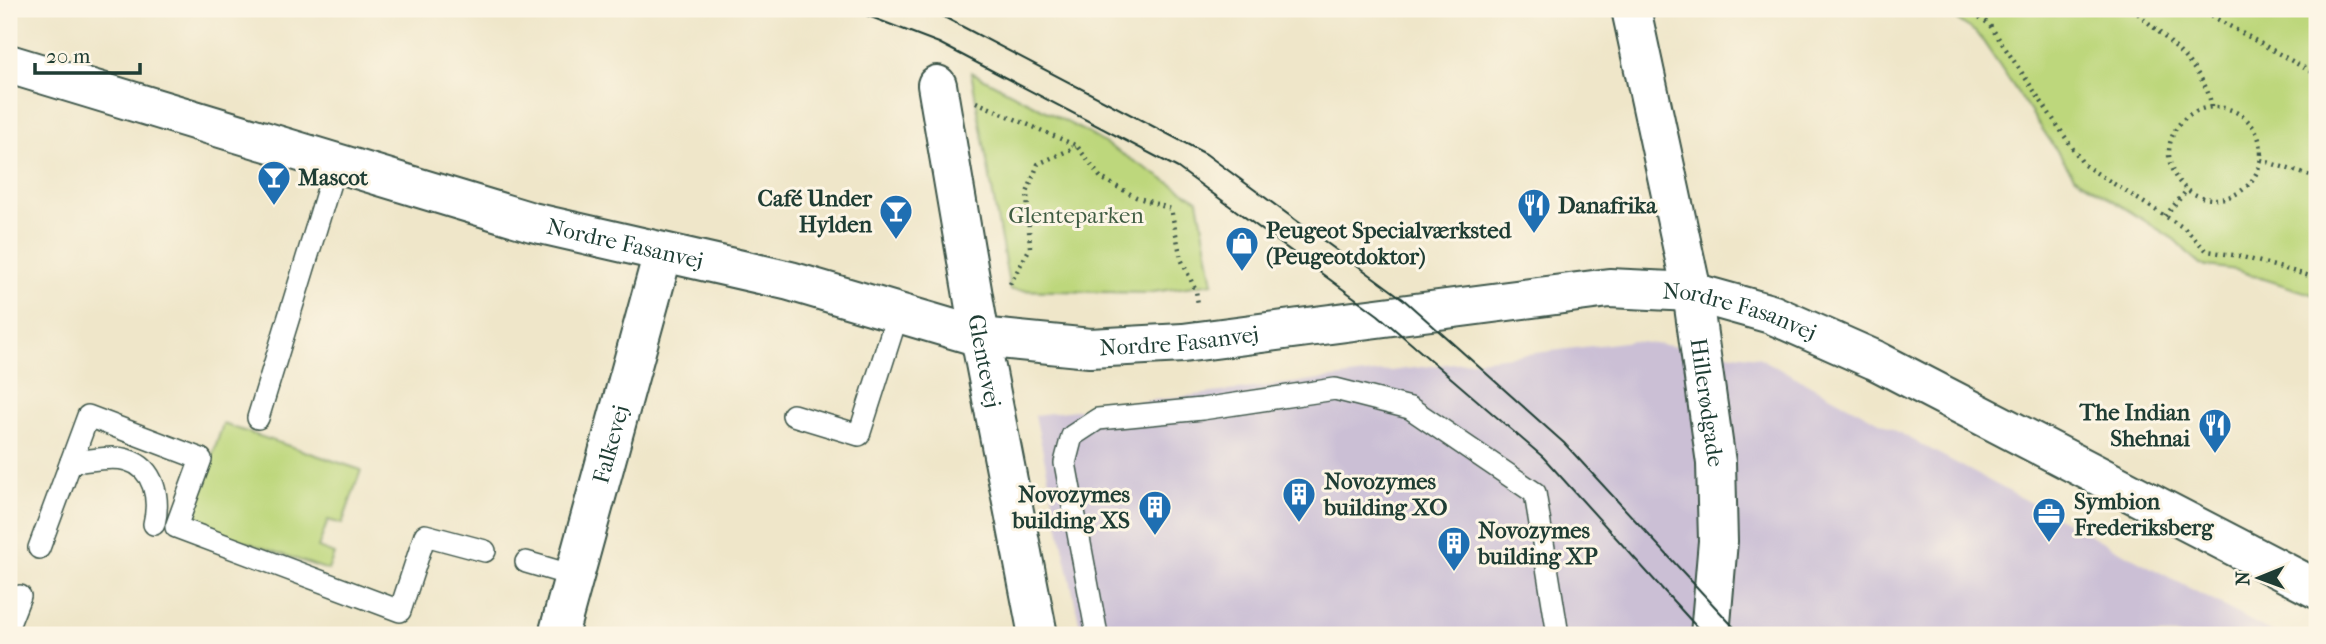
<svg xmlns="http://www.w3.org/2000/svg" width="2326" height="644" font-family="'IM FELL French Canon',serif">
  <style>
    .industrial { fill: #cbbfd5 }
    .green { fill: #bdd77c; stroke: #6e8a58; stroke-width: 2 }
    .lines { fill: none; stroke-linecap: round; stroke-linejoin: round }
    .lane-casing { stroke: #3e564a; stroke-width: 24 }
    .street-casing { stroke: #3e564a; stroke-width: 42 }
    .secondary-casing { stroke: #3e564a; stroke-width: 42 }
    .path { stroke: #3e564a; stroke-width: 4.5; stroke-dasharray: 2 5; stroke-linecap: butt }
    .lane { stroke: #fff; stroke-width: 21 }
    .street { stroke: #fff; stroke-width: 38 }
    .secondary { stroke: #fff; stroke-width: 38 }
    .tram { stroke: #1f3d34; stroke-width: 2 }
    .labels { text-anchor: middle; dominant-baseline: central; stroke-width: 6; stroke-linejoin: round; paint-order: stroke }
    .poi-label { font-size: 23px; font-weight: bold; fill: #1f3d34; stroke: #fcf5e5; text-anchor: start }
    .park-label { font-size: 23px; fill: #3f5c42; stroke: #fcf5e5 }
    .street-label { font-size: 23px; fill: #1f3d34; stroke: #fcf5e5 }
  </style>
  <rect width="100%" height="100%" fill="#fcf5e5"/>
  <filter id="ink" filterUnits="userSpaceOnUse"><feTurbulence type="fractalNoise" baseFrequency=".0143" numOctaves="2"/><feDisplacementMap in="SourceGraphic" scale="14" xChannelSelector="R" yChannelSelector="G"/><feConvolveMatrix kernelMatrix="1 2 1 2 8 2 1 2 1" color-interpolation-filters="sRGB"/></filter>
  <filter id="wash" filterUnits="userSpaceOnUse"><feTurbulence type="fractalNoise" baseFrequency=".00686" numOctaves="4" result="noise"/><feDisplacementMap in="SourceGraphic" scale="28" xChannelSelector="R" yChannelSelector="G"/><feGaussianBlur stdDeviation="1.57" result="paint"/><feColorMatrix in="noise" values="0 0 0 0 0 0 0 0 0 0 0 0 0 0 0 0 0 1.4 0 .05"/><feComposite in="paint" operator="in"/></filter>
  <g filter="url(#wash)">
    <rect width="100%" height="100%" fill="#efe6c9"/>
    <polygon class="industrial" points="1632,341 1758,357 2277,635 1082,635 1035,415"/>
    <g class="green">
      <polygon points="1942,9 2317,9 2317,296 2236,270 2200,265 2175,240 2074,176 1978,34"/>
      <polygon points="971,72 1088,133 1198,200 1213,283 1147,293 1010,290"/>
      <polygon points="223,424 361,470 342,524 328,520 318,548 334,554 328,570 190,523"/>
    </g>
  </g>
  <g filter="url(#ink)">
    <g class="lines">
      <defs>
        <g id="lane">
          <polyline points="793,415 859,435 898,313"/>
          <polyline points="258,418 336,163"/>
          <path d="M 71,462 C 87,461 112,455 127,460 C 155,468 160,499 154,524"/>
          <polyline points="39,548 88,416 201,459 176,527 400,611 425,535 485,551"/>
          <polyline points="526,562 574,576"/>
          <polyline points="9,624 20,596"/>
          <polyline points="1097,635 1065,463 1072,436 1098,419 1202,409 1335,389 1410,408 1535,493 1558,635"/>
        </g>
        <g id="street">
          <path id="s1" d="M 937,85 L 980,337 L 1038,635"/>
          <path id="s2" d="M 558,635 L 663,253"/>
        </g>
        <g id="secondary">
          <path id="s3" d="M 1631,9 L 1692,292 L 1716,463 L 1718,541 L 1710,635"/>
          <path id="s4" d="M 9,64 L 532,222 L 790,281 L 980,337 L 1090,348 L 1183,343 L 1609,288 L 1692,292 L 1771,314 L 1875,360 L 2317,589"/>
        </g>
      </defs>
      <use href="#lane" class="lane-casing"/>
      <use href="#street" class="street-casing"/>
      <use href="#secondary" class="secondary-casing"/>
      <g class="path">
        <polyline points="1968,9 1989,24 2084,165 2184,228 2207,251 2239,256 2317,278"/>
        <path d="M 2133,9 C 2157,31 2210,72 2211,107"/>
        <polyline points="2199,9 2317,75"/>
        <polyline points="976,102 1077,146 1101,178 1136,197 1171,209 1181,259 1196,291 1198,304"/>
        <circle cx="2215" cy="153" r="46"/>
        <polyline points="2261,160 2317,178"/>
        <polyline points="2315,179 2317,164"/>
        <polyline points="2165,216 2187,190"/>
        <polyline points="1010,284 1030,248 1027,193 1038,164 1076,147"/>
      </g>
      <use href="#lane" class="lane"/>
      <use href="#street" class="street"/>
      <use href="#secondary" class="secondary"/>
      <g class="tram">
        <polyline points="850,9 939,43 1178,168 1378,315 1543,457 1704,635"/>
        <polyline points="921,9 944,17 1206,154 1403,299 1564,443 1741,635"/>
      </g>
    </g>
  </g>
  <defs>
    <symbol id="bar-pin" viewBox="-11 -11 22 30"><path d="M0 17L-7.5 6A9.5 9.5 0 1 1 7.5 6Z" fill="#1f6fb2" stroke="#fcf5e5"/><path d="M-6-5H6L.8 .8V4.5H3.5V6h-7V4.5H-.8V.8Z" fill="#fff"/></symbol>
    <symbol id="restaurant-pin" viewBox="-11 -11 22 30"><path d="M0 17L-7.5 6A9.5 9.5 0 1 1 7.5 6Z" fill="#1f6fb2" stroke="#fcf5e5"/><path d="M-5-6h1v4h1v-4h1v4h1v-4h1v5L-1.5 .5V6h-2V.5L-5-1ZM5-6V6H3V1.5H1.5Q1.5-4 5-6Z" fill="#fff"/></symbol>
    <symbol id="shop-pin" viewBox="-11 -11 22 30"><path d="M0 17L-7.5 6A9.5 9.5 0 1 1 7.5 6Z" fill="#1f6fb2" stroke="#fcf5e5"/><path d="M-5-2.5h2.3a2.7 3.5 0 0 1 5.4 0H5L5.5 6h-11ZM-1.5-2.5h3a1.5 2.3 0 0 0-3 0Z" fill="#fff"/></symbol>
    <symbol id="building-pin" viewBox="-11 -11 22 30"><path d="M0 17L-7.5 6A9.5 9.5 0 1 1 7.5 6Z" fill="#1f6fb2" stroke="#fcf5e5"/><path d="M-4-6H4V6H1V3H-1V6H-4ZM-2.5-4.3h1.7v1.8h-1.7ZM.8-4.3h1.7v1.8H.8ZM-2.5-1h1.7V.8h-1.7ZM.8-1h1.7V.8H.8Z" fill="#fff"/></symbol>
    <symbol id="office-pin" viewBox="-11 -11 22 30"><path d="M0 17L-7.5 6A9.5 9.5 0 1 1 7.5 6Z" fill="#1f6fb2" stroke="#fcf5e5"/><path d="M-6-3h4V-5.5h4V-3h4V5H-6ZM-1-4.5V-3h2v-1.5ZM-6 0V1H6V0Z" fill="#fff"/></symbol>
  </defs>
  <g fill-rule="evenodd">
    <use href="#bar-pin" x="255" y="158" width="38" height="52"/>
    <use href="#restaurant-pin" x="1515" y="186" width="38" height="52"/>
    <use href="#bar-pin" x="877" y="192" width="38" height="52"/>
    <use href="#shop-pin" x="1223" y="224" width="38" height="52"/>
    <use href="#restaurant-pin" x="2196" y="406" width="38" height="52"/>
    <use href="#building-pin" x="1280" y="475" width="38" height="52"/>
    <use href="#building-pin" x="1136" y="488" width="38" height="52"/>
    <use href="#office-pin" x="2030" y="495" width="38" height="52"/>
    <use href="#building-pin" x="1435" y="524" width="38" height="52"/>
  </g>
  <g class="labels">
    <g class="poi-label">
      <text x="298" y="177">Mascot</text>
      <text x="872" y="198" text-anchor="end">Café Under<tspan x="872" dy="26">Hylden</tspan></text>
      <text x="1558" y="205">Danafrika</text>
      <text x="1266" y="230">Peugeot Specialværksted<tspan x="1266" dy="26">(Peugeotdoktor)</tspan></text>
      <text x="2190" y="412" text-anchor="end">The Indian<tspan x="2190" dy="26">Shehnai</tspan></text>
      <text x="1324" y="481">Novozymes<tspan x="1324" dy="26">building XO</tspan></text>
      <text x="1130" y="494" text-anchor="end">Novozymes<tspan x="1130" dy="26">building XS</tspan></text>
      <text x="2074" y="501">Symbion<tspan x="2074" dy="26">Frederiksberg</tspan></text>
      <text x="1478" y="530">Novozymes<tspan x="1478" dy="26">building XP</tspan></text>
    </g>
    <g class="park-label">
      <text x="1076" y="215">Glenteparken</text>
    </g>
    <g class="street-label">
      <text stroke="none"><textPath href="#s4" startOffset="642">Nordre Fasanvej</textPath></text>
      <text stroke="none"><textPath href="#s4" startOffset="1776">Nordre Fasanvej</textPath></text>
      <text stroke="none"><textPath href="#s4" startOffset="1209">Nordre Fasanvej</textPath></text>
      <text stroke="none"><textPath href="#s1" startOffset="280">Glentevej</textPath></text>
      <text stroke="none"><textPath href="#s3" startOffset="401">Hillerødgade</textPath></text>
      <text stroke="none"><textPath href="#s2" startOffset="198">Falkevej</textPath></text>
    </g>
  </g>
  <rect width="2326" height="644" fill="none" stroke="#fcf5e5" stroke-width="35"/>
  <g transform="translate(2259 578) rotate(269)" stroke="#fcf5e5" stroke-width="5" paint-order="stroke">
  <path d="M0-5L12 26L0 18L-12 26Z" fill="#1f3d34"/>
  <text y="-10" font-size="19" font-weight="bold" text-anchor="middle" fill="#1f3d34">N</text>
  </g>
  <path d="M35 63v10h105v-10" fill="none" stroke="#1f3d34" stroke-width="3.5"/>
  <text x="46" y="63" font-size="21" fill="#1f3d34" stroke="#fcf5e5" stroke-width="5" paint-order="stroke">20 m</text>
</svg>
